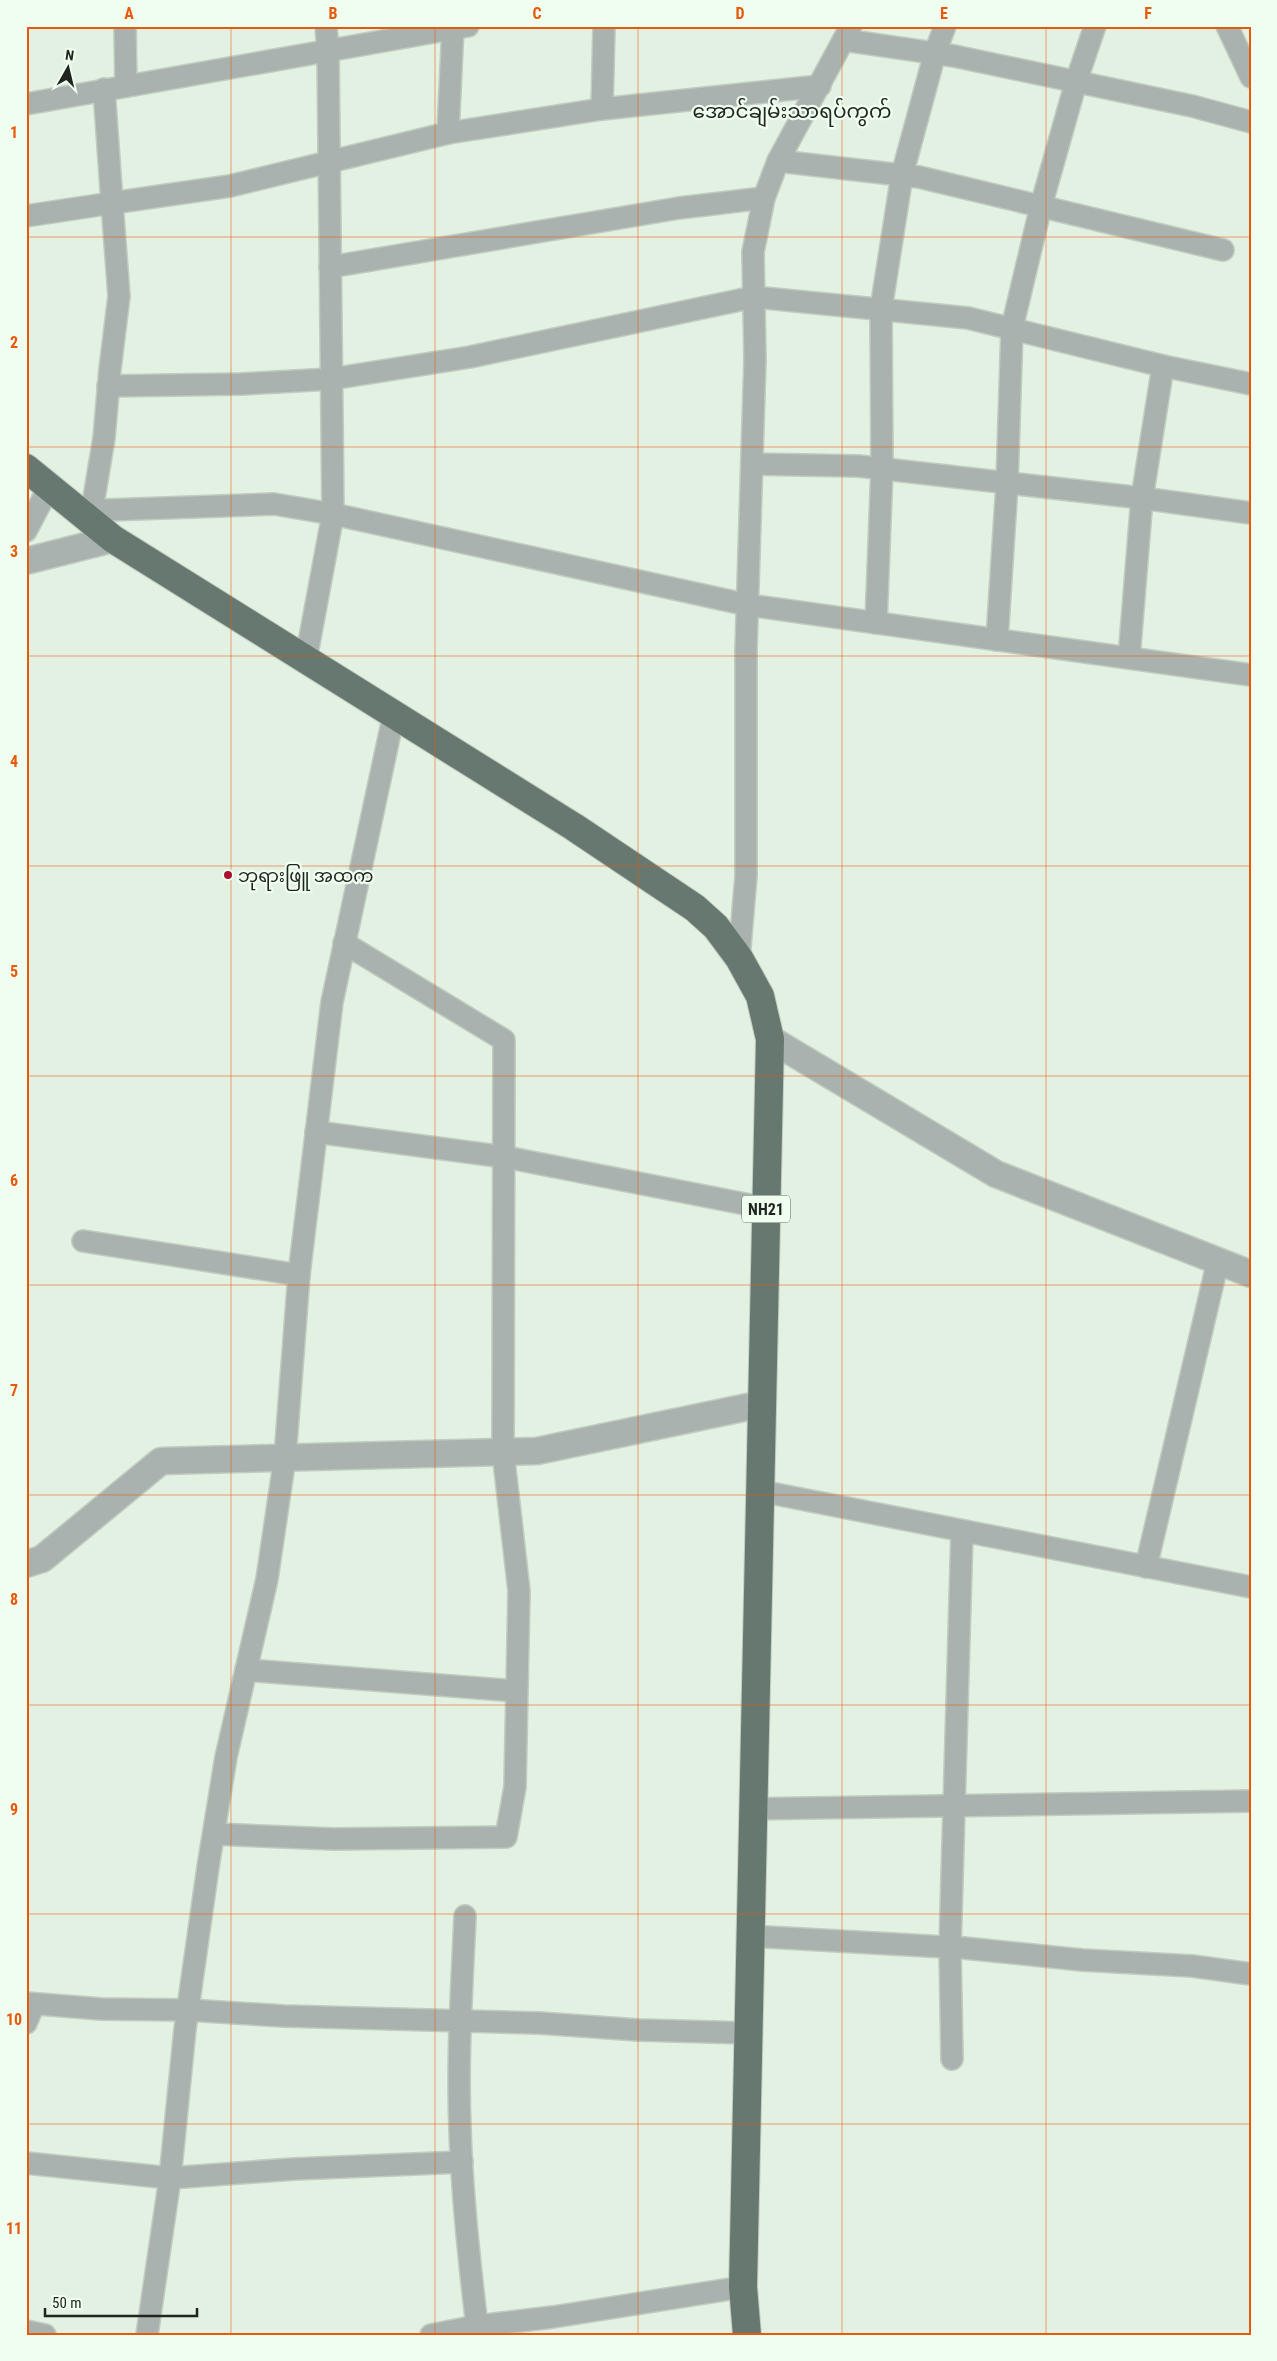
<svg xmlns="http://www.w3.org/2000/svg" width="1277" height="2361" font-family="'Roboto Condensed','Noto Sans Myanmar',sans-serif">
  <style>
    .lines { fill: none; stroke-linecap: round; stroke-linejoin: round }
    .minor-casing { stroke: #c0ccbf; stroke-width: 24 }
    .tertiary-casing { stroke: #c0ccbf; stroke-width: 29 }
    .trunk-casing { stroke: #c0ccbf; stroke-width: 30 }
    .minor { stroke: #a9b2ae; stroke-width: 21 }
    .tertiary { stroke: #a9b2ae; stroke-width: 26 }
    .trunk { stroke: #677870; stroke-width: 28 }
    .grid { fill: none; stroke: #e8590c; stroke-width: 1; stroke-opacity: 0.55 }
    .poi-dot { fill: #a81131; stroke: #f0feef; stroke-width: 2 }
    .labels { text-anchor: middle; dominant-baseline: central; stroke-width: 4.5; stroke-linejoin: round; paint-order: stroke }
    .shield { fill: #f0feef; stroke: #5e665e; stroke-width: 1 }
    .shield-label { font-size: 16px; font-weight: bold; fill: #202520 }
    .poi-label { font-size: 18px; fill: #202520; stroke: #f0feef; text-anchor: start }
    .quarter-label { font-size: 20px; fill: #202520; stroke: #f0feef }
    .neatline { fill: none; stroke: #e8590c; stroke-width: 2 }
    .grid-label { font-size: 16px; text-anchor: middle; font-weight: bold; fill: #e8590c }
  </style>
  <rect width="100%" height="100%" fill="#e3f1e2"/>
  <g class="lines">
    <defs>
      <g id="minor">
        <polyline points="125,26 126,86"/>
        <polyline points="1227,26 1251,77"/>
        <polyline points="844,40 954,56 1192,106 1251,122"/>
        <polyline points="26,104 468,26"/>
        <polyline points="602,109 604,26"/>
        <polyline points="448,133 453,26"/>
        <polyline points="778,161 919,177 1223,250"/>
        <polyline points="26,216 112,203 104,89"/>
        <polyline points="330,267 679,208 764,198"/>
        <polyline points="108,386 241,384 331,379 470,357 754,297 968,318 1163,366 1251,384"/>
        <polyline points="752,464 858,466 1142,498 1251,513"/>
        <polyline points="92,510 104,438 110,369 119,296 112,203 230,186 448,133 602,109 820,86"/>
        <polyline points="79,511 274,504 333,514 748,605 1251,675"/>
        <polyline points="26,531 49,487"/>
        <polyline points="876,623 882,468 881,309 902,175 935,53 945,26"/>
        <polyline points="997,640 1007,484 1012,328 1041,206 1076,82 1095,26"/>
        <polyline points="1129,658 1142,498 1163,366"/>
        <polyline points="306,659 333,514 328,51 326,26"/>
        <polyline points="739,958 746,876 746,650 755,359 753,252 764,198 778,161 851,26"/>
        <polyline points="316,1132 505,1157 766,1208"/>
        <polyline points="83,1241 299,1275"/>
        <polyline points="760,1491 1251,1587"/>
        <polyline points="1146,1567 1218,1261"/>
        <polyline points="246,1670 516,1691"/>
        <polyline points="753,1809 1251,1801"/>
        <polyline points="214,1834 334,1839 506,1837 515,1787 519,1591 503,1452 504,1040 344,943"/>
        <path d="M 465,1916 C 462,1986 457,2058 460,2129 C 462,2195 469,2260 477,2326"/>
        <polyline points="750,1936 964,1948 1082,1960 1192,1966 1251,1974"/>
        <polyline points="26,2003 101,2009 188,2010 284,2016 539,2023 638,2030 748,2033"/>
        <polyline points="26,2023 34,2004"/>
        <polyline points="952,2059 950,1948 962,1531"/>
        <polyline points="26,2163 170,2178 294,2169 462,2162"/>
        <polyline points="26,2331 45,2335"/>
        <polyline points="147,2335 170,2178 185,2029 208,1867 226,1757 267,1579 285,1457 299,1275 332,1002 394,714"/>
        <polyline points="431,2335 477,2326 553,2317 743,2287"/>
      </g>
      <g id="tertiary">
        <polyline points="26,561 113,539"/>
        <polyline points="770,1039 996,1174 1251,1274"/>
        <polyline points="26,1564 42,1559 161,1461 537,1451 762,1404"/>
      </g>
      <polyline id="trunk" points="26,468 113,539 574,827 695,908 716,927 739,958 760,996 770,1039 743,2287 747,2335"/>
    </defs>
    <use href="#minor" class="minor-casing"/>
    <use href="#tertiary" class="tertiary-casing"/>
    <use href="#trunk" class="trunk-casing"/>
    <use href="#minor" class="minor"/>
    <use href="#tertiary" class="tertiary"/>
    <use href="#trunk" class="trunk"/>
  </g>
  <path class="grid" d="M 231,26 L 231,2335M 435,26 L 435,2335M 638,26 L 638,2335M 842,26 L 842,2335M 1046,26 L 1046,2335M 26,237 L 1251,237M 26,447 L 1251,447M 26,656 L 1251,656M 26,866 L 1251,866M 26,1076 L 1251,1076M 26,1285 L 1251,1285M 26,1495 L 1251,1495M 26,1705 L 1251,1705M 26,1914 L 1251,1914M 26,2124 L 1251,2124"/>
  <circle class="poi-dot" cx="228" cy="875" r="5"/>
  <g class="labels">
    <rect class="shield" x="742" y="1195.5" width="48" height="27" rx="4"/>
    <g class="shield-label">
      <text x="766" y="1209">NH21</text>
    </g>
    <g class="poi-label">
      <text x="238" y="875">ဘုရားဖြူ အထက</text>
    </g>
    <g class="quarter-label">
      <text x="792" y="111">အောင်ချမ်းသာရပ်ကွက်</text>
    </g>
  </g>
  <rect width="1277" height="2361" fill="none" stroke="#f0feef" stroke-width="55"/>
  <g transform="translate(68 68) rotate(8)" stroke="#f0feef" stroke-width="4" paint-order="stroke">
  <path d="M0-4L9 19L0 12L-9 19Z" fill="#202520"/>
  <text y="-8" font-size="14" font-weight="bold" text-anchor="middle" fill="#202520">N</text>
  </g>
  <path d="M45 2308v8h152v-8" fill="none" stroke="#202520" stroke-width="2.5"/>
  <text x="52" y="2308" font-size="15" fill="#202520" stroke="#f0feef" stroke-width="4" paint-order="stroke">50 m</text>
  <rect x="28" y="28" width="1222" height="2306" class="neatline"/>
  <g class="grid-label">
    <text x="129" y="19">A</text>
    <text x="333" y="19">B</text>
    <text x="537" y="19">C</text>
    <text x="740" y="19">D</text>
    <text x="944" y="19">E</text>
    <text x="1148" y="19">F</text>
    <text x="14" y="138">1</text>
    <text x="14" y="348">2</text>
    <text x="14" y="557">3</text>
    <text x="14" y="767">4</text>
    <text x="14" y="977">5</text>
    <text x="14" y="1186">6</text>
    <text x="14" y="1396">7</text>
    <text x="14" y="1605">8</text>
    <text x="14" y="1815">9</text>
    <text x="14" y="2025">10</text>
    <text x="14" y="2234">11</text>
  </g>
</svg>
